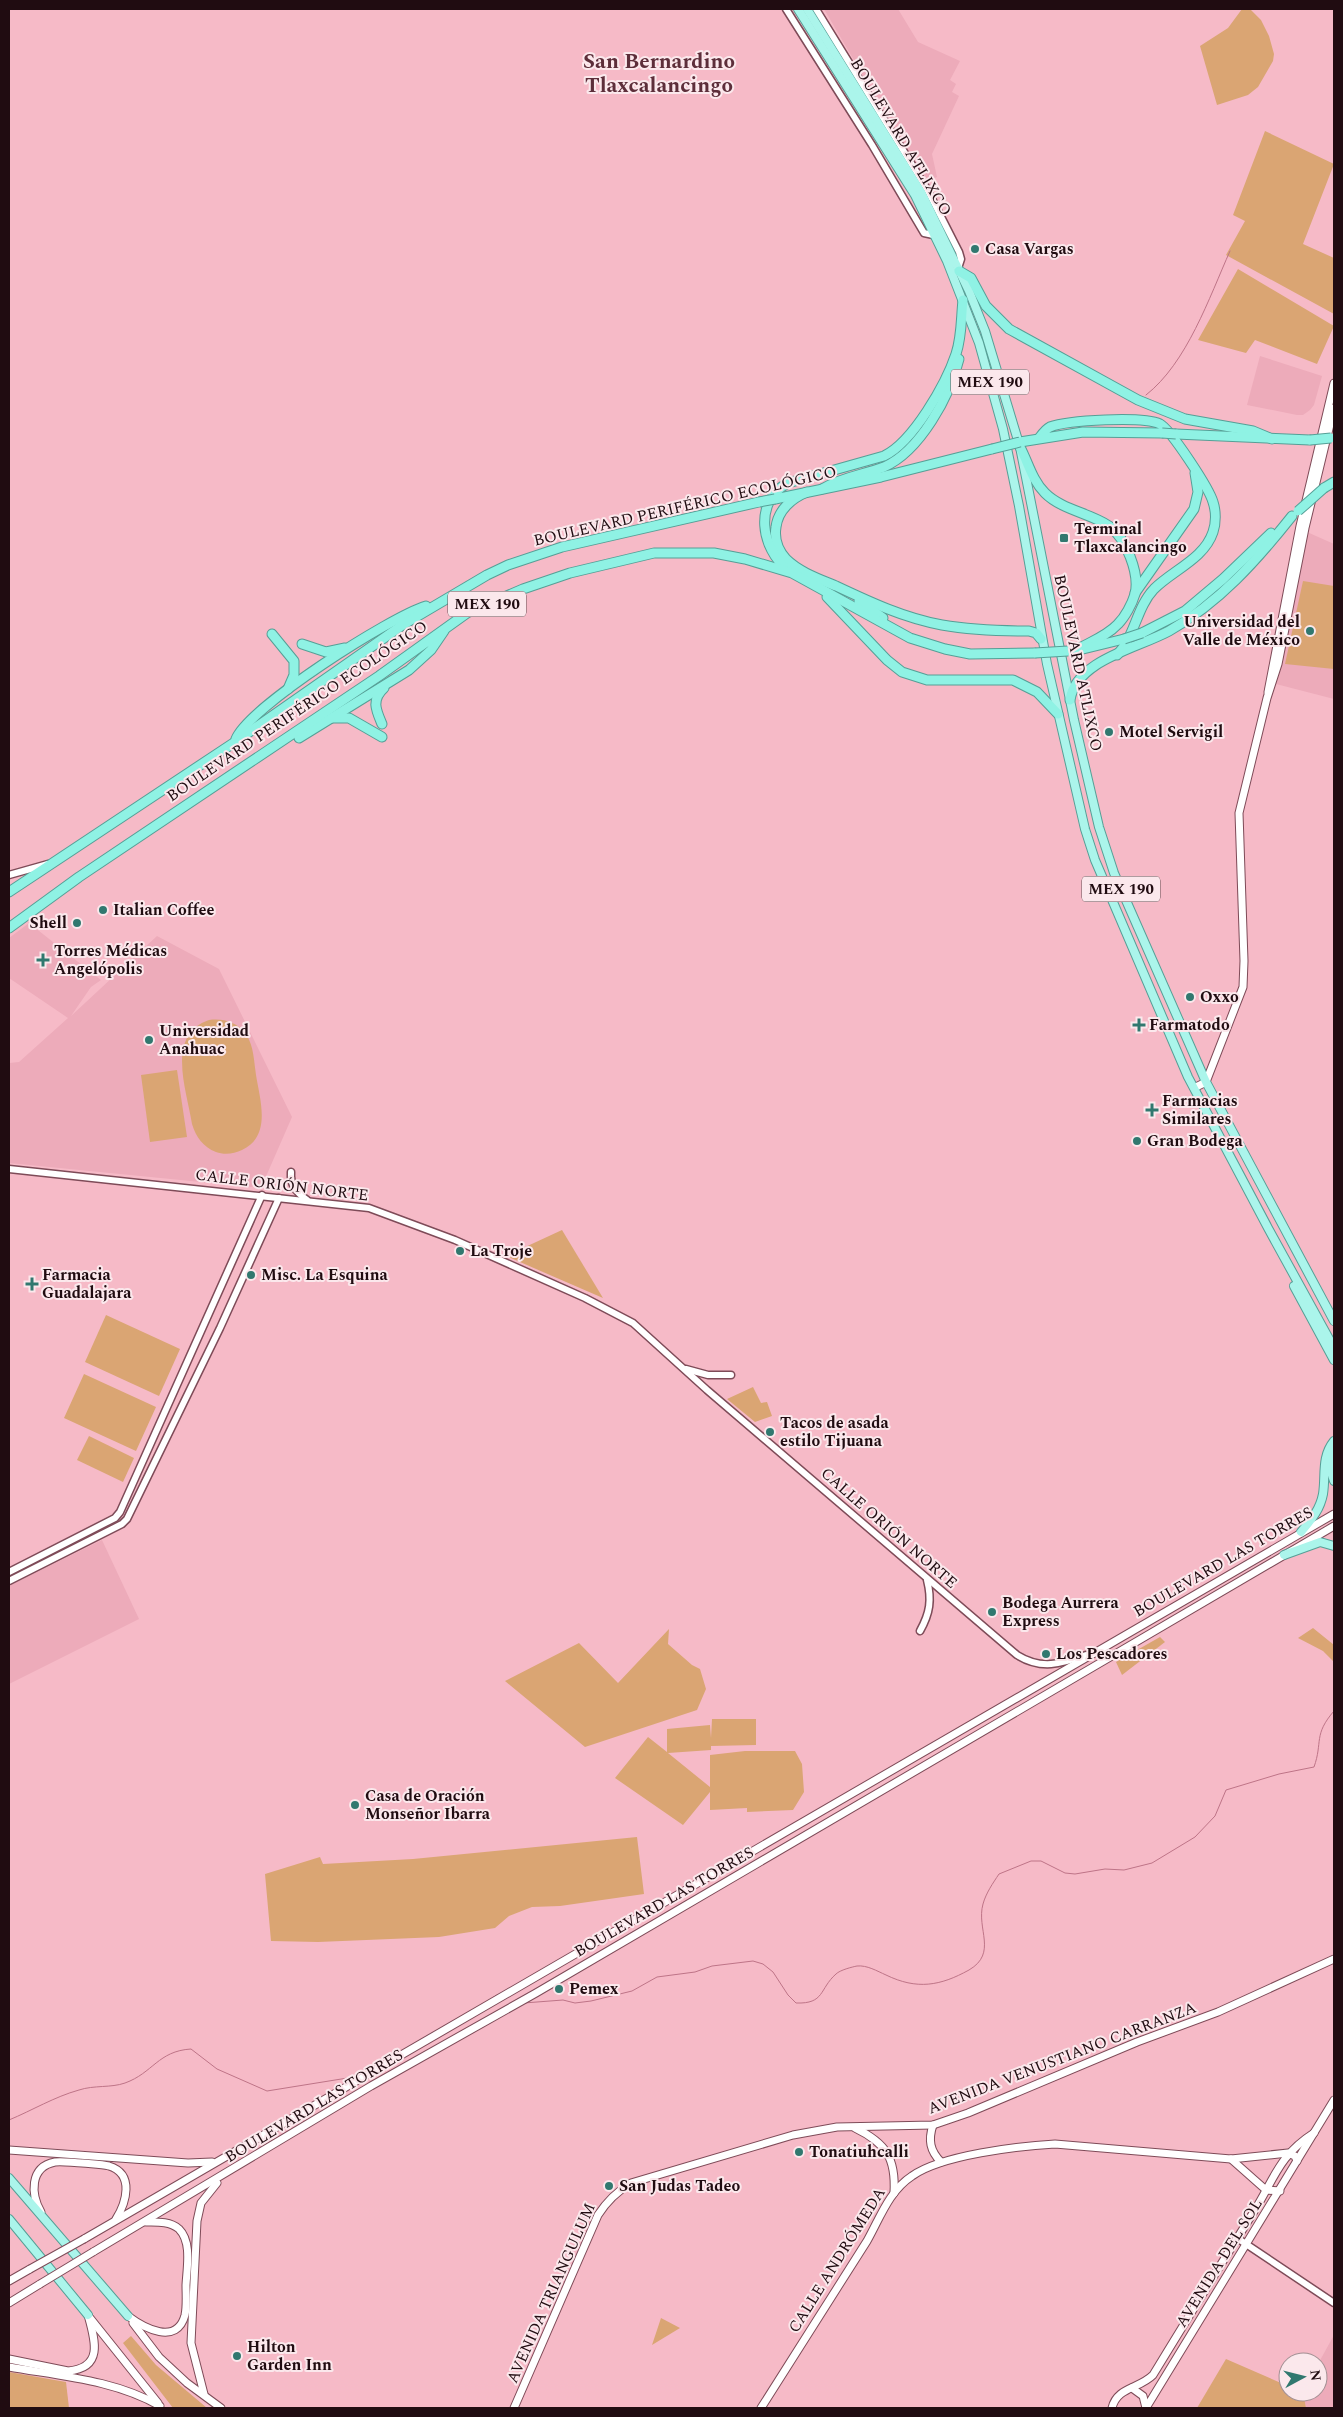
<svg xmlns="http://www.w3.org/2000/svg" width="1343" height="2417" font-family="Spectral,serif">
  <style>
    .built { fill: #edabba }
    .green { fill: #daa573 }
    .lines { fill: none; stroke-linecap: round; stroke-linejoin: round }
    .stream { stroke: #be7487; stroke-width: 1 }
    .tertiary-casing { stroke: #7e4b58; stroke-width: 9 }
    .secondary-casing { stroke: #7e4b58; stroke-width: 9 }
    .primary-casing { stroke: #569f96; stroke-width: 10 }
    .trunk-casing { stroke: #569f96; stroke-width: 11 }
    .tertiary { stroke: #fff; stroke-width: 6 }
    .secondary { stroke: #fff; stroke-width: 7 }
    .primary { stroke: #abf5eb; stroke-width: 8 }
    .trunk { stroke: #8ff2e4; stroke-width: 9 }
    .secondary-bridge-casing { stroke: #7e4b58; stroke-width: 9; stroke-linecap: butt }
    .trunk-bridge-casing { stroke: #569f96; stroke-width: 11; stroke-linecap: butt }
    .secondary-bridge { stroke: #fff; stroke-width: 7 }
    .trunk-bridge { stroke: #8ff2e4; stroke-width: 9 }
    .poi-dot { fill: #31786f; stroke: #fbe8ec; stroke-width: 2 }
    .labels { text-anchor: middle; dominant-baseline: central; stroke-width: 4; stroke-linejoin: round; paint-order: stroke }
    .shield { fill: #fbe8ec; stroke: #624e53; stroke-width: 1 }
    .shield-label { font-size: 15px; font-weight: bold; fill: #200c11 }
    .street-label { font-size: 16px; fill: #200c11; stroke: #fbe8ec }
    .poi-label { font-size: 16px; font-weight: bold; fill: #200c11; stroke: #fbe8ec; text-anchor: start }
    .district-label { font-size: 21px; font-weight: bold; fill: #5d2e3a; stroke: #fbe8ec }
  </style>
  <rect width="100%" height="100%" fill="#f6bac7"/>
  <g class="built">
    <polygon points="824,9 898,9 918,42 960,61 950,80 956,84 952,92 959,96 932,154 937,177 928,181 903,144"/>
    <polygon points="1260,356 1322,376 1314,405 1310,410 1303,415 1297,415 1247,405"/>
    <polygon points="1307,532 1334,544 1334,699 1276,684"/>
    <polygon points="29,923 101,980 91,987 71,1016 157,936 219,969 292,1117 264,1181 251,1187 9,1163 9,1063 19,1062 68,1018 9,978 9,938"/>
    <polygon points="102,1540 139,1619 9,1684 9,1586"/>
    <polygon points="1334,2335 1334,2408 1306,2408 1303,2392 1318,2392 1318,2364"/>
  </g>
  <g class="green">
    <polygon points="1242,9 1250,9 1261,20 1269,36 1274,54 1273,61 1258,87 1248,95 1217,105 1200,46 1228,28"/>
    <polygon points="1265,131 1334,164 1303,244 1334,258 1334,314 1226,255 1245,221 1233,215"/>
    <polygon points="1238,269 1334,326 1317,364 1255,340 1246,353 1198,340"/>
    <polygon points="1303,581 1334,586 1334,669 1285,664"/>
    <path d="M 209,1020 C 223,1018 237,1022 246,1034 C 254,1046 254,1062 256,1075 C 260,1100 272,1136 242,1150 C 234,1154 224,1155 216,1152 C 203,1147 196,1137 192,1124 C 187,1091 165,1035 209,1020 Z"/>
    <polygon points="177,1070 187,1137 150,1142 141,1075"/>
    <polygon points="562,1230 603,1298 506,1256"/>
    <polygon points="106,1315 180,1349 159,1396 85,1362"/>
    <polygon points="84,1374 156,1407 136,1451 64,1418"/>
    <polygon points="753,1387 761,1403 767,1402 772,1416 755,1422 727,1399"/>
    <polygon points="89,1436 134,1458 123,1482 77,1460"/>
    <polygon points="1313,1628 1334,1645 1334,1662 1323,1651 1298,1638"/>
    <polygon points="669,1629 668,1644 692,1665 700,1669 706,1689 697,1710 585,1747 505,1681 579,1643 618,1683"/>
    <polygon points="1160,1637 1165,1642 1122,1675 1116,1662"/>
    <polygon points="712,1719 756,1719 756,1745 711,1746 711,1750 668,1753 710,1787 710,1755 745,1751 795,1751 802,1764 804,1792 793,1810 747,1812 747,1808 710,1810 710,1792 683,1825 615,1778 648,1737 667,1752 667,1729 710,1725 711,1738"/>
    <polygon points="637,1837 644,1894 560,1906 532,1907 509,1916 495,1928 439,1937 318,1942 271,1941 265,1874 320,1857 323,1864 413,1859"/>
    <polygon points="661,2318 680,2328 652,2345"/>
    <polygon points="131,2336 156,2365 207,2408 173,2408 123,2343"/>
    <polygon points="1226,2359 1288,2386 1288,2392 1303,2392 1306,2408 1197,2408"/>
    <polygon points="9,2372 66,2382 69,2408 9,2408"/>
  </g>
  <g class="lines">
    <g class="stream">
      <path d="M 1146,395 C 1187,363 1209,298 1230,251"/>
      <polyline points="486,2002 497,1995"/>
      <path d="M 524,2003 L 563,2000 L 575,2003 L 591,2001 L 632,1991 L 657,1977 L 695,1972 L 712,1966 L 753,1961 L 763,1964 L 773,1972 L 788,1995 L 796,2003 C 825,2004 819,1989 836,1974 C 840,1970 852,1967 857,1966 C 867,1965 877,1971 886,1975 C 917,1990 940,1986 969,1970 C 998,1953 976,1929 983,1904 C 986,1893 993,1883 999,1874 L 1031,1861 L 1041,1861 L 1065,1873 L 1075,1874 L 1105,1869 L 1124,1870 L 1152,1863 L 1195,1837 L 1215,1816 L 1226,1790 L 1279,1774 L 1314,1767 C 1323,1742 1313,1735 1334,1711"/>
      <polyline points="386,2060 394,2056"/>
      <path d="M 9,2120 C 33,2110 54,2097 79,2090 C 94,2085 111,2088 125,2083 C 153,2073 158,2051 191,2049 L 217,2069 L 267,2091 L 360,2076"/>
    </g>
    <defs>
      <g id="tertiary">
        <polyline points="786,9 872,145 924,233 938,236"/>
        <polyline points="816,9 927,189 959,252 961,259 958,268"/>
        <polyline points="9,875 48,864"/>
        <path d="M 9,1169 L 369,1208 L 455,1240 L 585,1298 L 633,1323 L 707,1390 L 1017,1655 C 1041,1670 1061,1664 1086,1655"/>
        <path d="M 291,1172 C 290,1185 296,1192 307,1200"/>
        <polyline points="686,1369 708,1375 731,1375"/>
        <polyline points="9,1572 115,1518 120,1512 262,1195"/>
        <polyline points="9,1581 122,1524 127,1519 220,1328 279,1198"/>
        <path d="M 920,1631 C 930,1613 932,1600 927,1580"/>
        <polyline points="1237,2238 1334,2303"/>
      </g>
      <g id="secondary">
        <polyline points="1268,692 1300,526 1334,383"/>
        <polyline points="1194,1088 1206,1082 1243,987 1244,961 1239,813 1267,698 1278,664 1305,528 1334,408"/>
        <path d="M 933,2125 C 928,2140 930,2151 941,2162"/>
        <path d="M 855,2128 C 886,2143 896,2158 894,2193"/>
        <polyline points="9,2150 188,2163 212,2162"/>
        <polyline points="1231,2159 1266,2190 1280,2191"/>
        <path d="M 41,2212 C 31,2195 29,2167 55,2162 C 64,2161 73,2163 82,2163 C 91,2164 101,2164 109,2166 C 135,2174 126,2203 116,2219"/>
        <polyline points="84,2239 1334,1514"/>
        <polyline points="93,2252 371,2086 536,1993 1334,1526"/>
        <polyline points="9,2281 30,2269"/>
        <polyline points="9,2303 40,2284"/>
        <path d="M 128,2316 C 144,2328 177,2346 185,2315 C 187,2306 186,2294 186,2285 C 187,2267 192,2242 179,2229 C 170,2221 156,2222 146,2222"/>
        <polyline points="90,2318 158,2403"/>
        <polyline points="133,2323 159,2357 187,2383 221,2408"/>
        <path d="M 9,2359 L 68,2371 C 104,2368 95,2340 88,2315"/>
        <path d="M 9,2367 C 60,2376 115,2380 160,2406"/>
        <polyline points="1132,2388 1143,2396 1146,2408"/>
        <polyline points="204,2394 191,2343 197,2221 201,2203 217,2183"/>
        <path d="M 514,2408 L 598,2215 C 607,2201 616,2192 631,2183 L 793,2135 L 837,2127 L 933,2125 L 968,2113 L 1137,2042 L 1218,2012 L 1334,1959"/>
        <path d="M 761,2408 C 796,2352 832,2297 867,2241 C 880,2218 889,2191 912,2176 C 941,2155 1019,2146 1055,2144 L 1231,2159 L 1288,2153 L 1295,2156 L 1297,2161"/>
        <path d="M 1112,2408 C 1117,2387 1139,2389 1153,2375 C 1186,2321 1219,2267 1253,2213 C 1274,2180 1278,2156 1314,2133"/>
        <polyline points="1146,2408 1334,2100"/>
      </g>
      <g id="primary">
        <polyline points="798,9 915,195 947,261 979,343 1003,429 1019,506 1047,664 1085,829 1095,860 1188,1077 1268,1228 1334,1348"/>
        <polyline points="807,9 921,192 969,291 985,331 1020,447 1074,720 1099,827 1114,873 1206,1082 1334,1321"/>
        <polyline points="1294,1286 1334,1360"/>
        <polyline points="1333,1452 1329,1466 1334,1481"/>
        <path d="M 1301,1532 C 1311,1520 1320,1510 1323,1494 C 1326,1475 1321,1457 1334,1441"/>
        <polyline points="1284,1555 1320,1542 1334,1546"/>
        <polyline points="9,2178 128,2316"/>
        <polyline points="9,2219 88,2315"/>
      </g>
      <g id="trunk">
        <polyline points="959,271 971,278 986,306 1009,329 1138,400 1185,419 1253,431 1272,439"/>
        <polyline points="1176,434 1310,440"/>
        <path d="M 1040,437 C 1043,433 1046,429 1050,427 C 1068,420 1143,416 1160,424 C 1171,430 1209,488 1213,502 C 1216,511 1216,523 1213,532 C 1204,559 1173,570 1154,589 C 1136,608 1135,637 1117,655"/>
        <polyline points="1020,442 1083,432 1162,433"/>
        <path d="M 1020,447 C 1028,462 1032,480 1045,493 C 1062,510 1090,513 1109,526 C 1126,538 1140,574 1135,594 C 1132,604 1125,617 1118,624 C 1107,636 1090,642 1076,650"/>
        <polyline points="1324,488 1334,482"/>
        <path d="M 822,489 C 842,477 863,475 884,467 C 920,451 950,396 959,359"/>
        <path d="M 807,492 C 792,498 778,510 776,527 C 774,539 778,550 786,559 C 799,572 819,579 836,586 C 870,602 904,618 942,625 C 971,630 1000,631 1029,631 L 1036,633 L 1041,639"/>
        <polyline points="775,499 881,477 992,449"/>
        <path d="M 788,570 C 761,549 753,501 788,483 L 884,456 C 913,442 946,384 956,354 C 962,336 961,318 963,300"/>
        <polyline points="1135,593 1194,509 1198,492 1195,473"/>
        <polyline points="827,597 887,660 902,672 927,680 1013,680 1037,692 1058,714"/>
        <polyline points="859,601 883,618"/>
        <polyline points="1142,633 1185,611 1223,579 1271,533"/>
        <polyline points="272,634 294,661 294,675 288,689"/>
        <polyline points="302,644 326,652 345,648"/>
        <polyline points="1083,649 1124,639"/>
        <path d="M 1070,700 C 1076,660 1138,648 1169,631 C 1219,603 1257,560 1292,516"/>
        <polyline points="332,718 349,718 382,737"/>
        <path d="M 382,724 C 376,710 371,700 384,688"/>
        <polyline points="299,738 409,670 431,650 444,631"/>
        <path d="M 236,739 C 249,707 390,617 426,606"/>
        <polyline points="9,892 235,742 404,624 487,575 508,565 562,547 759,502"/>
        <polyline points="9,928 79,877 379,676 467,613 523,589 570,573 654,553 714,553 745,559 792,573 910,638 945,649 970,654 1035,653"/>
      </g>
    </defs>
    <use href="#tertiary" class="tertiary-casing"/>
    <use href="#secondary" class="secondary-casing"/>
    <use href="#primary" class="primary-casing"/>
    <use href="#trunk" class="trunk-casing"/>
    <use href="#tertiary" class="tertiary"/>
    <use href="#secondary" class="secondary"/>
    <use href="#primary" class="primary"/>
    <use href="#trunk" class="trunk"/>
    <defs>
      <g id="secondary-bridge">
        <polyline points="30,2269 84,2239"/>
        <polyline points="40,2284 93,2252"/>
      </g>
      <g id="trunk-bridge">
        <polyline points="1162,433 1176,434"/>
        <polyline points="1310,440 1331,438"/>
        <polyline points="992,449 1020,442"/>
        <polyline points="759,502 775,499"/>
        <polyline points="1298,511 1324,488"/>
        <polyline points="1124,639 1142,633"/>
        <polyline points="1035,653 1068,651"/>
      </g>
    </defs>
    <use href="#secondary-bridge" class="secondary-bridge-casing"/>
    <use href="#trunk-bridge" class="trunk-bridge-casing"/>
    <use href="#secondary-bridge" class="secondary-bridge"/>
    <use href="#trunk-bridge" class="trunk-bridge"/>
  </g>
  <g class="poi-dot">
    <circle cx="975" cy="249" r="5"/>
    <rect x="1059" y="533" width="10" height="10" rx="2.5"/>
    <circle cx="1310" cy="631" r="5"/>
    <circle cx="1109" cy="732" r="5"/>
    <circle cx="103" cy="910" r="5"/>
    <circle cx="77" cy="923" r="5"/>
    <path d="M40.5 952.5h5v5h5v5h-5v5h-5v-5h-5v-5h5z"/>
    <circle cx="1190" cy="997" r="5"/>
    <path d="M1136.5 1017.5h5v5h5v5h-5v5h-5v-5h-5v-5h5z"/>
    <circle cx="149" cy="1040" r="5"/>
    <path d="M1149.5 1102.5h5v5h5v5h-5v5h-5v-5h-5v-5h5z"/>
    <circle cx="1137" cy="1141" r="5"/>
    <circle cx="460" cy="1251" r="5"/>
    <circle cx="251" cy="1275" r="5"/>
    <path d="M29.5 1276.5h5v5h5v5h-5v5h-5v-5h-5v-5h5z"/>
    <circle cx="770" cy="1432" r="5"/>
    <circle cx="992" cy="1612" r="5"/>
    <circle cx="1046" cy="1654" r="5"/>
    <circle cx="355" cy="1805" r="5"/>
    <circle cx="559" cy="1989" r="5"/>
    <circle cx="799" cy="2152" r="5"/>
    <circle cx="609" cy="2186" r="5"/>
    <circle cx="237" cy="2356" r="5"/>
  </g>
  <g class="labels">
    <g class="shield">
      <rect x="951" y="369.5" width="78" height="25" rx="4"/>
      <rect x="448" y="591.5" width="78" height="25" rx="4"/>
      <rect x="1082" y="876.5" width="78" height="25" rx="4"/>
    </g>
    <g class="shield-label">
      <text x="990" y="382">MEX 190</text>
      <text x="487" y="604">MEX 190</text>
      <text x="1121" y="889">MEX 190</text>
    </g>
    <g class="street-label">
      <text transform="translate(901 137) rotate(59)">BOULEVARD ATLIXCO</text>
      <text transform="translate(685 506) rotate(-13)">BOULEVARD PERIFÉRICO ECOLÓGICO</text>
      <text transform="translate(1078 663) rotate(78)">BOULEVARD ATLIXCO</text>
      <text transform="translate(297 711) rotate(-34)">BOULEVARD PERIFÉRICO ECOLÓGICO</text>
      <text transform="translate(282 1185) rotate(7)">CALLE ORIÓN NORTE</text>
      <text transform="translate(889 1528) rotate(41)">CALLE ORIÓN NORTE</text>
      <text transform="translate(1223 1562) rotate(-30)">BOULEVARD LAS TORRES</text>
      <text transform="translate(664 1902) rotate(-30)">BOULEVARD LAS TORRES</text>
      <text transform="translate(1062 2058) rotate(-21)">AVENIDA VENUSTIANO CARRANZA</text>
      <text transform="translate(314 2106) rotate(-31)">BOULEVARD LAS TORRES</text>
      <text transform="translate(837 2260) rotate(-58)">CALLE ANDRÓMEDA</text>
      <text transform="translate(1219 2263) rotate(-58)">AVENIDA DEL SOL</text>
      <text transform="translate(551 2293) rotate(-66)">AVENIDA TRIANGULUM</text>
    </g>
    <g class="poi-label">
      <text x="985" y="249">Casa Vargas</text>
      <text x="1074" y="529">Terminal<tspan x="1074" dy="18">Tlaxcalancingo</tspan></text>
      <text x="1300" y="622" text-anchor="end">Universidad del<tspan x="1300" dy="18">Valle de México</tspan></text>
      <text x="1119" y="732">Motel Servigil</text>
      <text x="113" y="910">Italian Coffee</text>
      <text x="67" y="923" text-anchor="end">Shell</text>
      <text x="54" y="951">Torres Médicas<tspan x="54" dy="18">Angelópolis</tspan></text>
      <text x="1200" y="997">Oxxo</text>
      <text x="1149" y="1025">Farmatodo</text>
      <text x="159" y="1031">Universidad<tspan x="159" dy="18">Anahuac</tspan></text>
      <text x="1162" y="1101">Farmacias<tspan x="1162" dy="18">Similares</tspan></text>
      <text x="1147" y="1141">Gran Bodega</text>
      <text x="470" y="1251">La Troje</text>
      <text x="42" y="1275">Farmacia<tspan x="42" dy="18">Guadalajara</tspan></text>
      <text x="261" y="1275">Misc. La Esquina</text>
      <text x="780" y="1423">Tacos de asada<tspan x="780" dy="18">estilo Tijuana</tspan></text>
      <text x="1002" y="1603">Bodega Aurrera<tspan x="1002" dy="18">Express</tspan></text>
      <text x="1056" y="1654">Los Pescadores</text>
      <text x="365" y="1796">Casa de Oración<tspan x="365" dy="18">Monseñor Ibarra</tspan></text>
      <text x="569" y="1989">Pemex</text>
      <text x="809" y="2152">Tonatiuhcalli</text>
      <text x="619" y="2186">San Judas Tadeo</text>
      <text x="247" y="2347">Hilton<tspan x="247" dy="18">Garden Inn</tspan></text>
    </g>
    <g class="district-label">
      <text x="659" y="62">San Bernardino<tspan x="659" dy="24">Tlaxcalancingo</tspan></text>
    </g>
  </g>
  <rect width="1343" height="2417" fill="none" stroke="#200c11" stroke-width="20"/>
  <g transform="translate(1303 2377) rotate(83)"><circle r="24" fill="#fbe8ec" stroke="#a39094"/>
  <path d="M0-4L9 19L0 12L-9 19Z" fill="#31786f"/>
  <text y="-8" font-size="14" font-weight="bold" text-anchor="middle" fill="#200c11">N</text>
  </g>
</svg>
